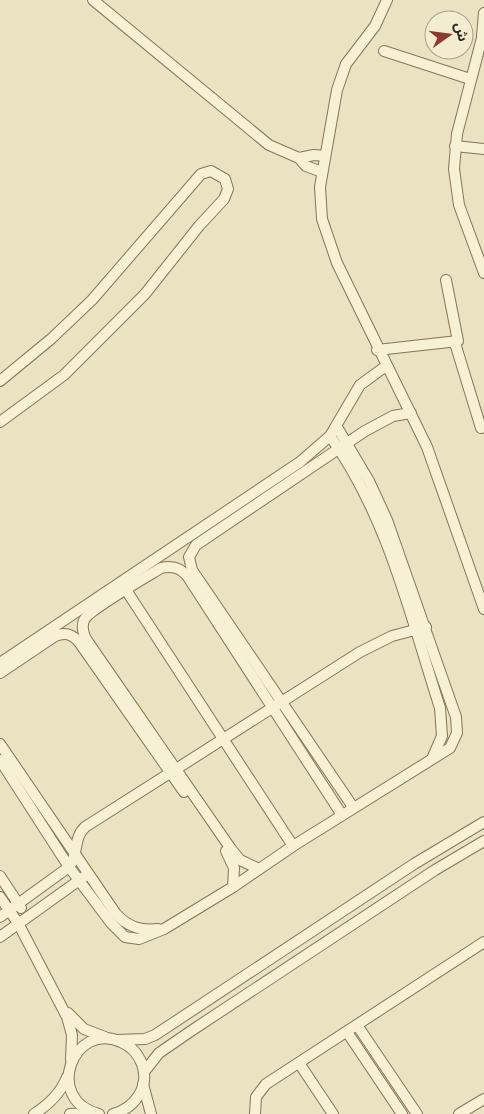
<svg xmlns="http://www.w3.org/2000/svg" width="484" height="1114" font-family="'Zilla Slab','Noto Sans Arabic',serif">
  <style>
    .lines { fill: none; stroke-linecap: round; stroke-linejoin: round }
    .minor-casing { stroke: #83755a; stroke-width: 12 }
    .minor { stroke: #f6f0d4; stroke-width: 10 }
  </style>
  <rect width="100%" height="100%" fill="#eae3c2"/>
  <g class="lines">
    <defs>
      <g id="minor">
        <polyline points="93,0 269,145 299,158 314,155 325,156"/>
        <polyline points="387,0 375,26 346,64 337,90 320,187 322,219 337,263 427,447 484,609"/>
        <polyline points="484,30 457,134 454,169 459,205 484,273"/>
        <polyline points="482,36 484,13"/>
        <polyline points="384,51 470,79"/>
        <polyline points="455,146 484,149"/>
        <polyline points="299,158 306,166 322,172"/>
        <polyline points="455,343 481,428"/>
        <polyline points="377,350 458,341 446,280"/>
        <polyline points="0,381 51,339 92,300 201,174 211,171 225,179 228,189 224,199 199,226 145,294 64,375 0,422"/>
        <path d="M 330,436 C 388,517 410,615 440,708 L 442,736 L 432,759"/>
        <polyline points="126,590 293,846"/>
        <polyline points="0,663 300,462 330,436 360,385 386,366"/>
        <path d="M 0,673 L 55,636 C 65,632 72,634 79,642 L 184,792"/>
        <path d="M 0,744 L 116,914 C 128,927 141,931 158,929"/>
        <polyline points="0,760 69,867 111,923 125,937 139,939 164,929 233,887 293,846 450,748 457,733 456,717 387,520 369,481 337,427"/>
        <polyline points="353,807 192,570 189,557 196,545 365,431 393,416 411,413"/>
        <polyline points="226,851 234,868 233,887"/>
        <path d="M 259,869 L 240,860 L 231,849 L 88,642 C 84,636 81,628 84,620 C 89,610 148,576 161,568 C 173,565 181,568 188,577 L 342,815"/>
        <polyline points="0,876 21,908"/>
        <polyline points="0,897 18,923 67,1017 72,1035 71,1060"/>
        <path d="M 0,917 L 69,867 C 79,854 73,838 85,827 L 360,652 L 392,636 L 426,627"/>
        <polyline points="0,937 85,876"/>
        <polyline points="68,1013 84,1029 105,1037"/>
        <polyline points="357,1025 417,1114"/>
        <polyline points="347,1032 402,1114"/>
        <polyline points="116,1040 145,1039 155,1035 414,864 484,822"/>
        <polyline points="299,1063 333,1114"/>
        <polyline points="144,1072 159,1053 191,1031 435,870 484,841"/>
        <polyline points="143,1084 151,1114"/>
        <path d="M 34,1114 C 48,1105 61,1093 67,1077"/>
        <polyline points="70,1114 91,1113"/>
        <path d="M 99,1114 C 43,1100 73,1020 121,1042 C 131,1046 138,1054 142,1064 C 150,1087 135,1108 113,1114"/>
        <polyline points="255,1114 256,1097 266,1084 484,942"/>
        <polyline points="459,1114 484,1099"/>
      </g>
    </defs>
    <use href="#minor" class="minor-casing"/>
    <use href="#minor" class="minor"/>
  </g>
  <g transform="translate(449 35) rotate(76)"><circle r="24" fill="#f2edd1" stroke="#a69f89"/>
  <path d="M0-4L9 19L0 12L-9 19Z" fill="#8d392f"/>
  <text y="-8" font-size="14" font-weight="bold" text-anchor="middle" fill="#332b1e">ش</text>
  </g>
</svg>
